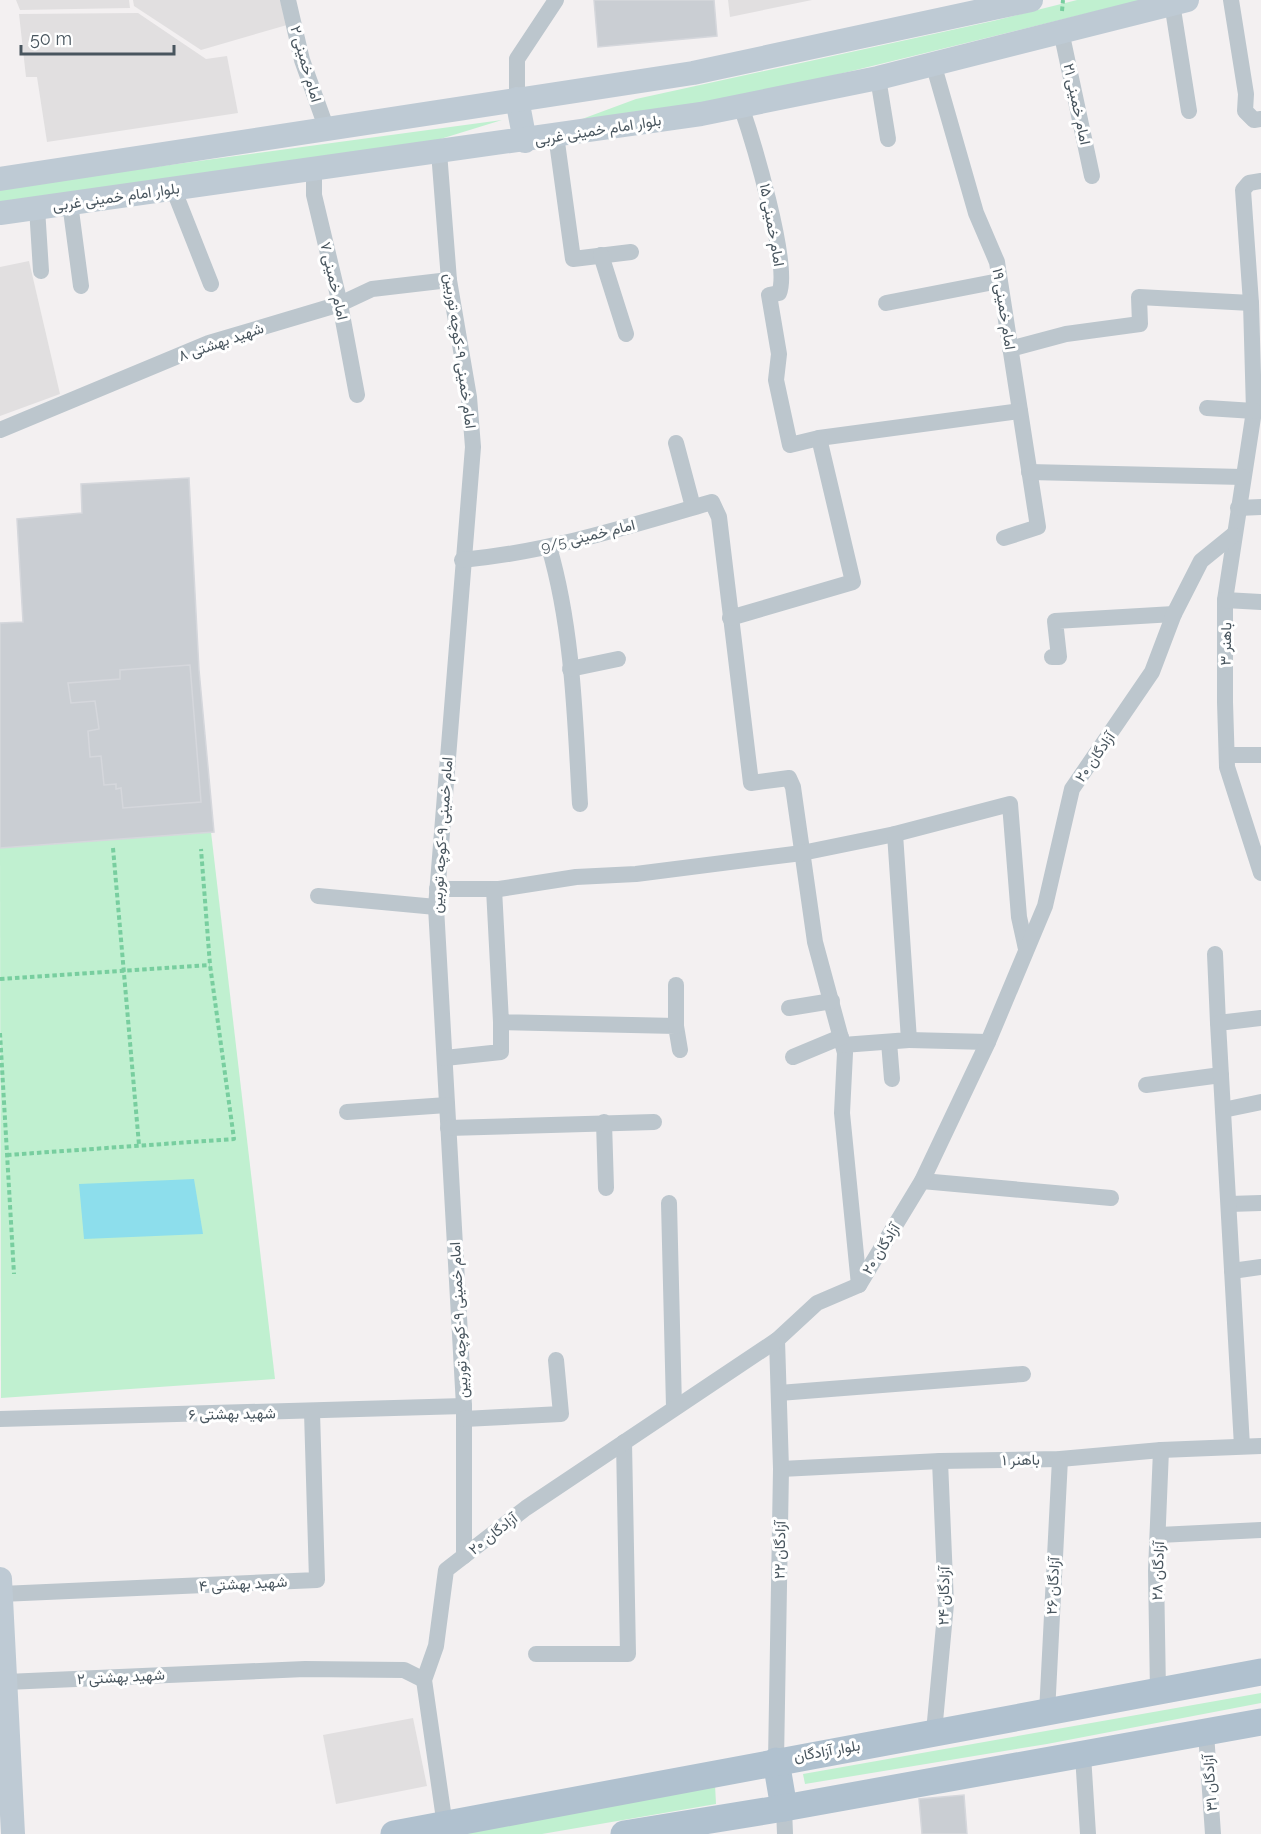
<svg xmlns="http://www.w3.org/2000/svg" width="1261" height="1834" font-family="Raleway,Vazirmatn,sans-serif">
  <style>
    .education { fill: #e1dfe0 }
    .green { fill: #c0f0d0 }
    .water { fill: #8ddeec }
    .building { fill: #caced3; stroke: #d5d7dc; stroke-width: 1.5 }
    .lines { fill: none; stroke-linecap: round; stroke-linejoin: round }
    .path { stroke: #78ce9f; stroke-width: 4; stroke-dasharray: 4.5 3; stroke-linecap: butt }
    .street { stroke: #bcc6cd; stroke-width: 16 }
    .secondary { stroke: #becad4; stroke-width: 24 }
    .primary { stroke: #b0c1cf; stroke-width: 27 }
    .labels { text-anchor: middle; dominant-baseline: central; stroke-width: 6; stroke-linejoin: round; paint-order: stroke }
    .street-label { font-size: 15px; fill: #48555e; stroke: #fff }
  </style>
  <rect width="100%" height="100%" fill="#f3f0f1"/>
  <g class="education">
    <polygon points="16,0 129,0 130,8 20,10"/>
    <polygon points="133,0 280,0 287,25 201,50 134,6"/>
    <polygon points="728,0 812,0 730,17"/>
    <polygon points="138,13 206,59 227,56 238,113 47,142 37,77 26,77 19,14"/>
    <polygon points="29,261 60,394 0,416 0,267"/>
    <polygon points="413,1718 427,1786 336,1804 323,1735"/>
  </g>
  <g class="green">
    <polygon points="1077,0 1142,0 758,94 670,110 582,119 636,99 993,21"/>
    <polygon points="502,120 434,141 0,205 0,188"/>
    <polygon points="211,832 275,1379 1,1398 0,848"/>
    <polygon points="1261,1693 1261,1703 1047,1744 805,1784 803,1774"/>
    <polygon points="715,1785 716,1804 542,1834 446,1834"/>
  </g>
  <polygon class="water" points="194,1179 203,1234 84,1239 79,1184"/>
  <g class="building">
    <polygon points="594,0 714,0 717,36 598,47"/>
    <polygon points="189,478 199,670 214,832 0,848 0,623 23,622 17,519 82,513 81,484"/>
    <polygon points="190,665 201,802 123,808 121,788 116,789 116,784 104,785 101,756 90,757 88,731 99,729 95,701 71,703 68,683 120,679 120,670"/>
    <polygon points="964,1795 967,1834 922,1834 919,1799"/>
  </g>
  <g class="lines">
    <g class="path">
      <polyline points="1062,11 1063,0"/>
      <polyline points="113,848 139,1145"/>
      <polyline points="0,979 210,965"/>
      <polyline points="0,1033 14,1274"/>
      <polyline points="7,1155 234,1139 210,965 201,849"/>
    </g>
    <g class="street">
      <polyline points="288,0 302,60 326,127"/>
      <polyline points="1231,0 1246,94 1245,111 1254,120 1261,119"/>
      <polyline points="1172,3 1189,111"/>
      <polyline points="1061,31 1092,176"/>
      <polyline points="933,63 976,213 997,262 1038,527 1004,538"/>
      <polyline points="878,78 888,139"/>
      <polyline points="517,99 517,59 556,0"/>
      <polyline points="556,135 573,259 631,252"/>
      <polyline points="439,152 449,280 469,397 473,447 436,907 464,1406 464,1556"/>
      <polyline points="314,168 314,195 340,304 357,395"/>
      <polyline points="1261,181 1249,183 1243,190 1251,303 1254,411 1225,600 1225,702 1227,767 1261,873"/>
      <polyline points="173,188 211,284"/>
      <polyline points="70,203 81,286"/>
      <polyline points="37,208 41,271"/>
      <polyline points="601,255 626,334"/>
      <polyline points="886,303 999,281"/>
      <polyline points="1010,349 1066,334 1140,324 1139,297 1251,303"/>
      <polyline points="1207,408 1254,411"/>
      <polyline points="0,430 209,343 340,304 372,289 449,280"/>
      <polyline points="819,438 1020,411"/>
      <polyline points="676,443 693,507"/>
      <polyline points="1029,472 1243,477"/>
      <polyline points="1238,508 1261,507"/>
      <path d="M 549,547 C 573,629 575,719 580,804"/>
      <path d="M 462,560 C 548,552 630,526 712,502 L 719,517 L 751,783 L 789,778 L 793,787 L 815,942 L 845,1053 L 842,1113 L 859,1285"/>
      <polyline points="1225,600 1261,602"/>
      <path d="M 730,618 L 853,582 L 819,438 L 790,445 L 776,380 L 779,354 L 769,295 L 779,293 C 791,266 752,138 741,106"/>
      <polyline points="1052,657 1059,657 1055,621 1174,614"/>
      <polyline points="570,669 618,659"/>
      <polyline points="1227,755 1261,755"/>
      <polyline points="437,889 499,889 576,877 636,874 802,853 895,834 1010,804 1019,917 1026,949"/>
      <polyline points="494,889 501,1022 676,1026 680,1050"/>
      <polyline points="318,896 436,907"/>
      <polyline points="1215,954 1218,1023"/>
      <polyline points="676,985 676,1026"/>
      <polyline points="789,1008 832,1001"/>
      <polyline points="909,1040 988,1042"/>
      <polyline points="889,1042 892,1079"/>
      <polyline points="843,1045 909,1040 895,834"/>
      <polyline points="793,1057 841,1037"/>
      <polyline points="445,1058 501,1052 501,1022"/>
      <polyline points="1146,1085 1221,1075"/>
      <polyline points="1223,1110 1261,1102"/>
      <polyline points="347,1112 447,1105"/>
      <polyline points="604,1122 606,1188"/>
      <polyline points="448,1128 654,1122"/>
      <polyline points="922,1181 1111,1198"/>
      <polyline points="669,1203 674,1407"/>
      <polyline points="1229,1204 1261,1203"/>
      <polyline points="1232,1271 1261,1267"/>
      <polyline points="779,1393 1023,1374"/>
      <polyline points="0,1419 464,1406"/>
      <polyline points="464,1419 561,1414 556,1360"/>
      <polyline points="1242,1446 1218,1023 1261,1018"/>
      <polyline points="781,1469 940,1461 1060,1459 1161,1450 1261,1446"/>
      <polyline points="1159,1535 1261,1530"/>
      <polyline points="1,1594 317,1580 312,1412"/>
      <polyline points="536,1654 628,1654 624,1442"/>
      <polyline points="6,1682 305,1669 404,1670 424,1680"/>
      <polyline points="1158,1692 1156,1571 1161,1450"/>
      <polyline points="1047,1713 1060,1459"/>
      <polyline points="934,1732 946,1604 940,1461"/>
      <polyline points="1206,1733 1213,1834"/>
      <polyline points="1083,1755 1088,1834"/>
      <polyline points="776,1761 781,1469 777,1340"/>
      <polyline points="784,1808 785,1834"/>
      <polyline points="445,1826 424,1680 436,1646 446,1570 526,1508 777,1340 817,1303 859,1285 922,1181 988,1042 1045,906 1072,789 1152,672 1174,614 1201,561 1233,535"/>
    </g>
    <g class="secondary">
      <polyline points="517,99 525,141"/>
      <polyline points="0,179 693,73 1031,0"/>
      <polyline points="0,213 701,114 878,78 1187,0"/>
      <polyline points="0,1579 13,1834"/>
    </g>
    <g class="primary">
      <polyline points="776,1761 784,1808"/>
      <polyline points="394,1834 1261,1672"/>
      <polyline points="624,1834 784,1808 1261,1722"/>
    </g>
  </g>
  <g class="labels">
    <g class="street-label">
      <text transform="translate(306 64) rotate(74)">امام خمینی ۲</text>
      <text transform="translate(1077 104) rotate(78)">امام خمینی ۲۱</text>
      <text transform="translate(598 130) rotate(-9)">بلوار امام خمینی غربی</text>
      <text transform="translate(116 197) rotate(-8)">بلوار امام خمینی غربی</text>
      <text transform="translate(772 225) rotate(80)">امام خمینی ۱۵</text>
      <text transform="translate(334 281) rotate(77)">امام خمینی ۷</text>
      <text transform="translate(1004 309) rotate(81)">امام خمینی ۱۹</text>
      <text transform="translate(221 342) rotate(-19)">شهید بهشتی ۸</text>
      <text transform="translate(460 351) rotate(82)">امام خمینی ۹-کوچه توربین</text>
      <text transform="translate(588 536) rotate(-14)">امام خمینی 9/5</text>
      <text transform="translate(1226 644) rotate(-89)">باهنر ۳</text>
      <text transform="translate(1095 757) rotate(-55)">آزادگان ۲۰</text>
      <text transform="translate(442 835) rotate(-86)">امام خمینی ۹-کوچه توربین</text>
      <text transform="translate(881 1249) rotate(-58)">آزادگان ۲۰</text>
      <text transform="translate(459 1320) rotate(-93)">امام خمینی ۹-کوچه توربین</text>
      <text transform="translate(232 1414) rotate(-1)">شهید بهشتی ۶</text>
      <text transform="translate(1021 1460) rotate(-1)">باهنر ۱</text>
      <text transform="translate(493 1534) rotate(-38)">آزادگان ۲۰</text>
      <text transform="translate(780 1550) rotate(-89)">آزادگان ۲۲</text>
      <text transform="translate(1158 1571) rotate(-88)">آزادگان ۲۸</text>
      <text transform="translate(243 1584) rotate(-3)">شهید بهشتی ۴</text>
      <text transform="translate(1053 1586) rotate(-87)">آزادگان ۲۶</text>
      <text transform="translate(944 1596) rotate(-89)">آزادگان ۲۴</text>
      <text transform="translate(121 1677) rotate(-3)">شهید بهشتی ۲</text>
      <text transform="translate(827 1751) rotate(-10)">بلوار آزادگان</text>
      <text transform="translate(1210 1783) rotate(-94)">آزادگان ۳۱</text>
    </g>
  </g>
  <path d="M21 45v9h153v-9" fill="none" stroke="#48555e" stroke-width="3"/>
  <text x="30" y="45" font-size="18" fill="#48555e" stroke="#ffffff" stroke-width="4.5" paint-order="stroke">50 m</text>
</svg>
